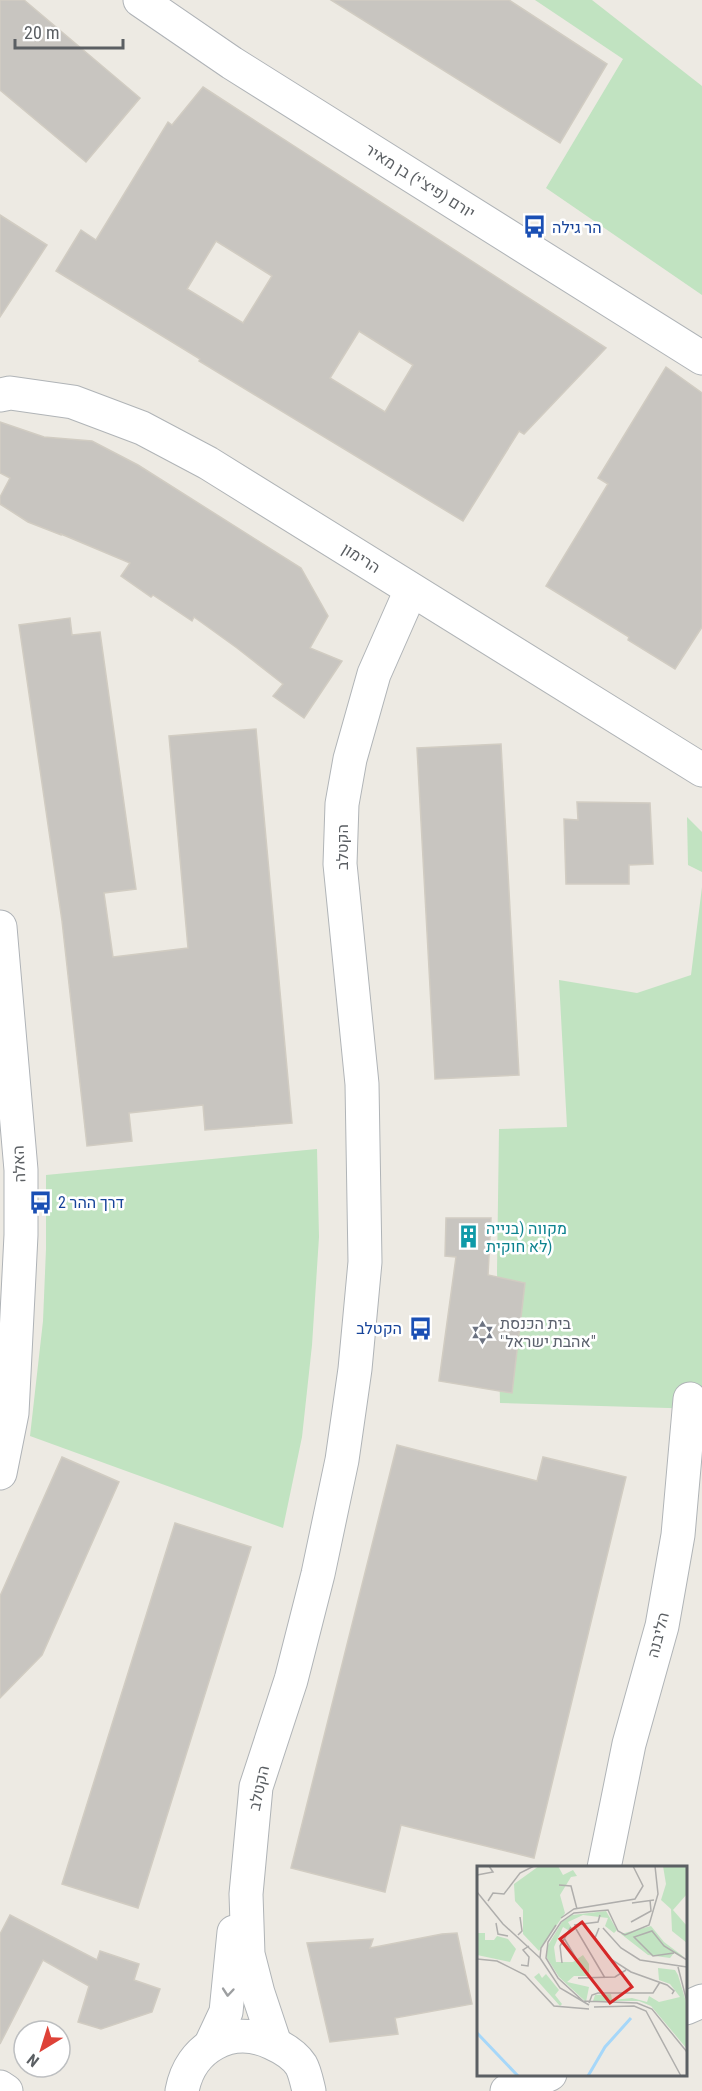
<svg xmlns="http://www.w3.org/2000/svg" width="702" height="2091" font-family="'Roboto Condensed',Heebo,sans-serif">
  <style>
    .green { fill: #c1e3c1 }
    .building { fill: #c8c5c0; stroke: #d1ccc2; stroke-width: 1.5; fill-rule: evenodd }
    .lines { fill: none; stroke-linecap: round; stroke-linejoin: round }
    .street-casing { stroke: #b0b4b7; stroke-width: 35 }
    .secondary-casing { stroke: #afb3b7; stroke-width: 35 }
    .street { stroke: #fff; stroke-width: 33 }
    .secondary { stroke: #fff; stroke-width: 33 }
    .oneway { stroke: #9d9fa1 }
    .labels { text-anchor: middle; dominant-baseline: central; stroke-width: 5; stroke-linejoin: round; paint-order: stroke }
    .street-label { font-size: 16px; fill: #5b5f63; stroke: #fff }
    .transit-label { font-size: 16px; fill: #164399; stroke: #fff; text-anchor: start }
    .culture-label { font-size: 16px; fill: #0d838f; stroke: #fff; text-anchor: start }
    .worship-label { font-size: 16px; fill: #5b616d; stroke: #fff; text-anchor: start }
    .inset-river { fill: none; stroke: #a6d7f9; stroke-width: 3 }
    .inset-road { fill: none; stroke: #afaeac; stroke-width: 1.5 }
    .view { fill: #d62828; fill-opacity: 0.15; stroke: #d62828; stroke-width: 3 }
    .inset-edge { fill: none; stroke: #5b5f63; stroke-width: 3 }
  </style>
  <rect width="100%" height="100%" fill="#edeae3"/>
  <g class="green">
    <polygon points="535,0 592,0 702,86 702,295 546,188 623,59"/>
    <polygon points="687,817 702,832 702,872 688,865"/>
    <polygon points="702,887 702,1409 500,1403 497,1271 499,1129 567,1127 559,980 637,993 691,975"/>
    <polygon points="317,1149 319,1237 312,1345 302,1437 283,1528 30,1436 43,1321 46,1249 46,1175"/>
  </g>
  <g class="building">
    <polygon points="0,0 24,0 140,98 86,162 0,90"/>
    <polygon points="331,0 509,0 607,64 560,143"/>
    <path d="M 203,87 L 606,348 L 524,434 L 519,431 L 463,521 L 199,361 L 200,359 L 56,271 L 81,230 L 96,240 L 168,122 L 172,125 ZM 216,241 L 272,276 L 243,323 L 187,289 ZM 359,331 L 413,365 L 385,412 L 330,378 Z"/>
    <polygon points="0,215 47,245 0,317"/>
    <polygon points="666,367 702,393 702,627 675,669 628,640 629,637 546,586 608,484 598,478"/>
    <polygon points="0,422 44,437 92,441 138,465 301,568 328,616 310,648 342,661 304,718 273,696 283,684 237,648 194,617 192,621 153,595 151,597 121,576 130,563 61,534 61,535 28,522 0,504 0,497 10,478 0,473"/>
    <polygon points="70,618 72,635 100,632 136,889 104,893 113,957 188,948 169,736 256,729 292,1123 205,1130 203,1105 129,1113 132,1141 87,1146 62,921 19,625"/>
    <polygon points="501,744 519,1075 435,1079 417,748"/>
    <polygon points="577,802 650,803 653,864 629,865 629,884 566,884 564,819 578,820"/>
    <polygon points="446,1218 491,1218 488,1275 525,1283 512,1393 439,1381 456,1257 445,1256"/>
    <polygon points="397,1445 537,1481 543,1457 626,1477 534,1858 401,1825 385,1892 291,1868"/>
    <polygon points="62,1457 119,1482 42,1655 0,1698 0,1596"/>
    <polygon points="175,1523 251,1547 138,1908 62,1884"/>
    <polygon points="10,1915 97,1960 100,1951 139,1964 134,1980 160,1989 152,2012 101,2029 78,2022 89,1986 43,1960 0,2044 0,1934"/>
    <polygon points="457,1933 472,2004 395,2018 398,2034 330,2042 307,1943 373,1939 370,1948 442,1934"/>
  </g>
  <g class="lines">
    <defs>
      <g id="street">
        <polyline points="0,395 10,393 73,402 142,428 208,463 702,770"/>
        <polyline points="604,1868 629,1744 662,1626 678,1535 690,1399"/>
        <polyline points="686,2008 702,2001"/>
        <polyline points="211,2044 226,2012 234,1932"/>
        <polyline points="275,2044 258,1993 248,1954 246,1894 256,1787 291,1680 318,1574 342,1460 355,1369 365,1262 362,1084 340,864 342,804 350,759 374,674 411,590"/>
        <polyline points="0,2087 6,2091"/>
        <path d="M 182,2091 C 190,2047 231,2024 272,2043 C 283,2048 294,2054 301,2065 C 305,2072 307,2083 309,2091"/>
        <polyline points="507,2091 524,2086 550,2074"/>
      </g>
      <g id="secondary">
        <polyline points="140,0 232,63 702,358"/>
        <polyline points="0,927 21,1170 21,1235 12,1413 0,1473"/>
      </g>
    </defs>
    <use href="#street" class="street-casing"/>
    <use href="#secondary" class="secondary-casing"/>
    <use href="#street" class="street"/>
    <use href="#secondary" class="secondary"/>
  </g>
  <defs><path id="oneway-chevron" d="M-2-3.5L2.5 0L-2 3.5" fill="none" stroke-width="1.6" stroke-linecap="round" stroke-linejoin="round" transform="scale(1.5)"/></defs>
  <use class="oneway" href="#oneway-chevron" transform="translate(228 1992) rotate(95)"/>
  <defs>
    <symbol id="bus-bare" viewBox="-9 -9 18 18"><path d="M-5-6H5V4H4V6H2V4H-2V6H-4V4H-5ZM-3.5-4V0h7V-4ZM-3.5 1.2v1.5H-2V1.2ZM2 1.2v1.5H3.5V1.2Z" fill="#1a4fb4" stroke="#fff" stroke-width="2.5" paint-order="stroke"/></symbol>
    <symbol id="building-bare" viewBox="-9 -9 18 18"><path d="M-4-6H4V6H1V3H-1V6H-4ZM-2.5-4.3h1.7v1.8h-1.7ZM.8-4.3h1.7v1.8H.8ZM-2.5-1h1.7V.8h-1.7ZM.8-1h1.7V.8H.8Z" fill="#0f9aa8" stroke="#fff" stroke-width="2.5" paint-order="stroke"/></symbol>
    <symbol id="synagogue-bare" viewBox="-9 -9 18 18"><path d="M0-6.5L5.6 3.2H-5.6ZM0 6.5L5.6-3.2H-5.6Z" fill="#6b7280" stroke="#fff" stroke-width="2.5" paint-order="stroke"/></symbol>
  </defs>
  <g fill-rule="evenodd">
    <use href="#bus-bare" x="518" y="210" width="33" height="33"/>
    <use href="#bus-bare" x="24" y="1186" width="33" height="33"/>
    <use href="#building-bare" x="452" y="1220" width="33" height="33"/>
    <use href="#bus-bare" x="404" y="1312" width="33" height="33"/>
    <use href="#synagogue-bare" x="466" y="1316" width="33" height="33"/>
  </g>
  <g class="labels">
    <g class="street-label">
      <text transform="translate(420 181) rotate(32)">יורם (פיצ'י) בן מאיר</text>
      <text transform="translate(361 558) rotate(32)">הרימון</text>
      <text transform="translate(342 847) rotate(-90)">הקטלב</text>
      <text transform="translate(19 1164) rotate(-93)">האלה</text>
      <text transform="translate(658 1635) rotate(-76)">הליבנה</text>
      <text transform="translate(259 1788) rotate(-78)">הקטלב</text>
    </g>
    <g class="transit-label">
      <text x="552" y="227">הר גילה</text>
      <text x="58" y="1202">דרך ההר 2</text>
      <text x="402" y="1328" text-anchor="end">הקטלב</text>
    </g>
    <g class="culture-label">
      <text x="486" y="1228">מקווה (בנייה<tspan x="486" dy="18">לא חוקית)</tspan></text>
    </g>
    <g class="worship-label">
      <text x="500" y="1323">בית הכנסת<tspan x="500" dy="18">"אהבת ישראל"</tspan></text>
    </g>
  </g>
  <g transform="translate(477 1866)">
    <rect width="210" height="210" fill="#edeae3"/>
    <path d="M 62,0 L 81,0 L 86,9 L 96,4 L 100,10 L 94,11 L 83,29 L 88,47 L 62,85 L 46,68 L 46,44 L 38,35 L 37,18 ZM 186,0 L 210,0 L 210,28 L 196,44 L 210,60 L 210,77 L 195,65 L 194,43 L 184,34 L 189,18 ZM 129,45 L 140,64 L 137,67 L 128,60 L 131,52 L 106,49 L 91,56 L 94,61 L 91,64 L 86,61 L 77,81 L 79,96 L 96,96 L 106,89 L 112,98 L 112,110 L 97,110 L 90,116 L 112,121 L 109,136 L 82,111 L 70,92 L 70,81 L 85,56 L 95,49 ZM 174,60 L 187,76 L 207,91 L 197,87 L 193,92 L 171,89 L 144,68 ZM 0,67 L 8,67 L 8,74 L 17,74 L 20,70 L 31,73 L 39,83 L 33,96 L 0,89 ZM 181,102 L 198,104 L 201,109 L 210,139 L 210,183 L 174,140 L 162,135 L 116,135 L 118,129 L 134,128 L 135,134 L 155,132 L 170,136 L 172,130 L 182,136 L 203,131 L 193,118 L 182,114 ZM 62,107 L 65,112 L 69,108 L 82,124 L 78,129 L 85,138 L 83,140 L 57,111 Z" fill="#c1e3c1"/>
    <path class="inset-river" d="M 0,167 L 41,210M 111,210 L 128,181 L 154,152"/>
    <path class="inset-road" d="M 178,0 L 181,28 L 172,59 L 148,69 L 141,65 L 131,44 L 97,47 L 84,56 L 71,76 L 69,92 L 81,112 L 106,135 L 160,137 L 175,143 L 210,186M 0,9 L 16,6 L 12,0M 82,19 L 94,20 L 100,43M 0,26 L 26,58 L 63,92M 11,35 L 16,27 L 27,28 L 43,7 L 57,0M 155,37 L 177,34M 84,52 L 97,43 L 158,33 L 166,20 L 156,0M 154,56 L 174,45 L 173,34M 19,57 L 21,68 L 31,70M 79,59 L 64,82 L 63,92 L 83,122 L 112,139M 97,59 L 121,56 L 123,49M 122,62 L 118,72 L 132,92 L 154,106 L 190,119 L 197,125 L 195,128M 126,62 L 144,82 L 163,94 L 210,101M 99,63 L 128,112M 41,69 L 45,65 L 43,51M 87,72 L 100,94M 197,87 L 176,90 L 157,71 L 175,65 L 187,80 L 210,94M 0,93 L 20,95 L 48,109 L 77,140 L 112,143M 85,97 L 83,80 L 94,61M 44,99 L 51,100 L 52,91 L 46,84 L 52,80M 201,101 L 210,136M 101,112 L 138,111 L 149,104M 112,137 L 115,129 L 121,127 L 176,127 L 183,116M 117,141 L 157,140 L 169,145 L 204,210"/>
    <path class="view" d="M 105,56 L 155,121 L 133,137 L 83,73 Z"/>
    <rect width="210" height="210" class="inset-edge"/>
  </g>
  <g transform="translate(42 2049) rotate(218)"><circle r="28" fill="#ffffff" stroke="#bdbfc1" stroke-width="1.5"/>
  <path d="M0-4.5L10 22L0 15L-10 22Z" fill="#de4238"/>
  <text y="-9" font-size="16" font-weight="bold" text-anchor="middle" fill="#5b5f63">N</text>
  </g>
  <path d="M15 39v9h108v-9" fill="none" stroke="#5b5f63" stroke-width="3"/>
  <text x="24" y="39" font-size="18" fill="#5b5f63" stroke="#ffffff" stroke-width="4.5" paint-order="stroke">20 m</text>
</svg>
